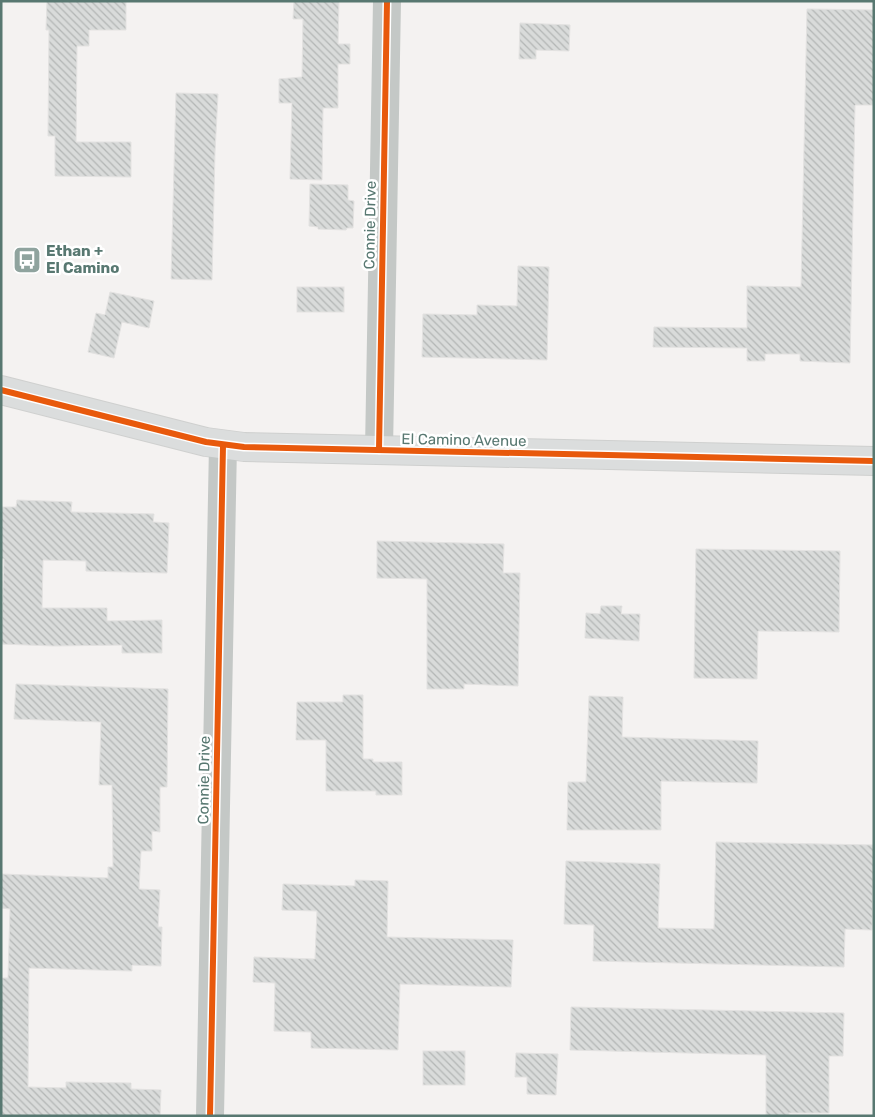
<svg xmlns="http://www.w3.org/2000/svg" width="875" height="1117" font-family="Rubik,sans-serif">
  <style>
    .building { fill: url(#building-back-hatch); stroke: #e3e2e1 }
    .lines { fill: none; stroke-linecap: round; stroke-linejoin: round }
    .major-casing { stroke: #cfd0cf; stroke-width: 30 }
    .minor { stroke: #c4c8c6; stroke-width: 28 }
    .major { stroke: #dbdddd; stroke-width: 28 }
    .cycleway-casing { stroke: #fff; stroke-width: 9 }
    .cycleway { stroke: #e8590c; stroke-width: 6 }
    .labels { text-anchor: middle; dominant-baseline: central; stroke-width: 5; stroke-linejoin: round; paint-order: stroke }
    .street-label { font-size: 15px; fill: #587871; stroke: #fff }
    .poi-label { font-size: 15px; font-weight: bold; fill: #587871; stroke: #fff; text-anchor: start }
  </style>
  <defs>
    <pattern id="building-back-hatch" width="6" height="6" patternUnits="userSpaceOnUse" patternTransform="scale(1.25)"><rect width="6" height="6" fill="#d9dbda"/><path d="M-1 5l2 2M0 0l6 6M5-1l2 2" fill="none" stroke="#b3b6b5"/></pattern>
  </defs>
  <rect width="100%" height="100%" fill="#f4f2f1"/>
  <g class="building">
    <polygon points="47,1 126,1 126,30 89,30 89,46 77,46 76,142 131,142 131,177 55,176 55,136 48,136 49,30 46,30"/>
    <polygon points="294,1 339,1 338,44 350,44 350,64 338,64 338,108 323,108 322,180 290,179 292,103 279,103 279,79 302,77 303,19 293,19"/>
    <polygon points="807,9 874,10 874,105 855,105 850,363 800,361 800,354 765,354 765,361 747,361 747,348 653,347 654,327 747,328 747,286 801,287"/>
    <polygon points="520,23 570,25 569,51 536,50 536,59 519,59"/>
    <polygon points="176,93 218,94 215,152 212,280 171,279"/>
    <polygon points="310,184 348,185 348,200 354,201 353,228 347,228 346,230 318,229 318,227 309,226"/>
    <polygon points="518,266 549,267 547,360 422,357 423,314 477,315 477,305 517,306"/>
    <rect x="297" y="287" width="47" height="25"/>
    <polygon points="110,292 154,301 149,328 122,322 114,358 88,352 96,313 105,315"/>
    <polygon points="17,500 72,502 71,512 154,514 153,522 169,523 167,573 86,571 86,561 43,560 42,608 107,608 107,621 162,620 162,653 122,653 122,645 54,646 1,644 4,559 1,559 1,507 16,507"/>
    <polygon points="377,541 504,544 503,573 520,573 518,686 464,684 464,689 427,689 427,579 377,578"/>
    <polygon points="696,549 840,551 839,632 758,631 757,679 694,678"/>
    <polygon points="601,606 622,606 621,614 640,614 639,641 585,638 586,613 600,614"/>
    <polygon points="16,684 168,689 167,787 160,787 160,832 152,831 152,851 141,851 139,889 160,890 158,927 162,927 161,966 132,965 132,971 29,968 28,1087 66,1088 66,1082 131,1083 131,1089 161,1090 160,1116 1,1116 1,978 8,978 10,909 1,908 1,874 108,878 108,867 113,867 112,785 99,785 101,722 14,719"/>
    <polygon points="343,695 363,695 363,759 373,759 373,762 402,762 402,795 376,795 376,791 326,791 326,740 296,740 297,702 343,702"/>
    <polygon points="589,696 623,697 622,737 758,741 757,783 661,781 661,830 567,830 568,782 586,782"/>
    <polygon points="716,842 874,845 872,930 845,929 844,967 593,961 594,925 564,924 566,861 660,864 658,928 714,929"/>
    <polygon points="355,880 388,881 387,937 513,940 511,987 400,984 398,1050 311,1048 311,1032 274,1031 275,983 253,982 254,957 315,959 317,911 282,910 283,884 355,886"/>
    <polygon points="571,1007 844,1013 843,1056 829,1056 829,1113 789,1113 789,1116 766,1116 766,1055 570,1050"/>
    <rect x="423" y="1051" width="42" height="34"/>
    <polygon points="516,1053 558,1054 556,1095 527,1094 527,1077 515,1077"/>
  </g>
  <g class="lines">
    <defs>
      <polyline id="major" points="1,390 206,442 244,447 874,461"/>
    </defs>
    <use href="#major" class="major-casing"/>
    <g class="minor">
      <polyline points="379,450 387,1"/>
      <polyline points="210,1116 223,445"/>
    </g>
    <use href="#major" class="major"/>
    <defs>
      <g id="cycleway">
        <polyline points="1,390 206,442 244,447 874,461"/>
        <polyline points="379,450 387,1"/>
        <polyline points="210,1116 223,445"/>
      </g>
    </defs>
    <use href="#cycleway" class="cycleway-casing"/>
    <use href="#cycleway" class="cycleway"/>
  </g>
  <defs>
    <symbol id="bus-square" viewBox="-11 -11 22 22"><rect x="-9" y="-9" width="18" height="18" rx="4" fill="#8fa39e" stroke="#fff"/><path d="M-5-6H5V4H4V6H2V4H-2V6H-4V4H-5ZM-3.5-4V0h7V-4ZM-3.5 1.2v1.5H-2V1.2ZM2 1.2v1.5H3.5V1.2Z" fill="#fff"/></symbol>
  </defs>
  <g fill-rule="evenodd">
    <use href="#bus-square" x="11" y="244" width="32" height="32"/>
  </g>
  <g class="labels">
    <g class="street-label">
      <text transform="translate(370 225) rotate(-89)">Connie Drive</text>
      <text transform="translate(464 440) rotate(1)">El Camino Avenue</text>
      <text transform="translate(204 780) rotate(-89)">Connie Drive</text>
    </g>
    <g class="poi-label">
      <text x="46" y="251">Ethan +<tspan x="46" dy="17">El Camino</tspan></text>
    </g>
  </g>
  <rect width="875" height="1117" fill="none" stroke="#587871" stroke-width="5"/>
</svg>
